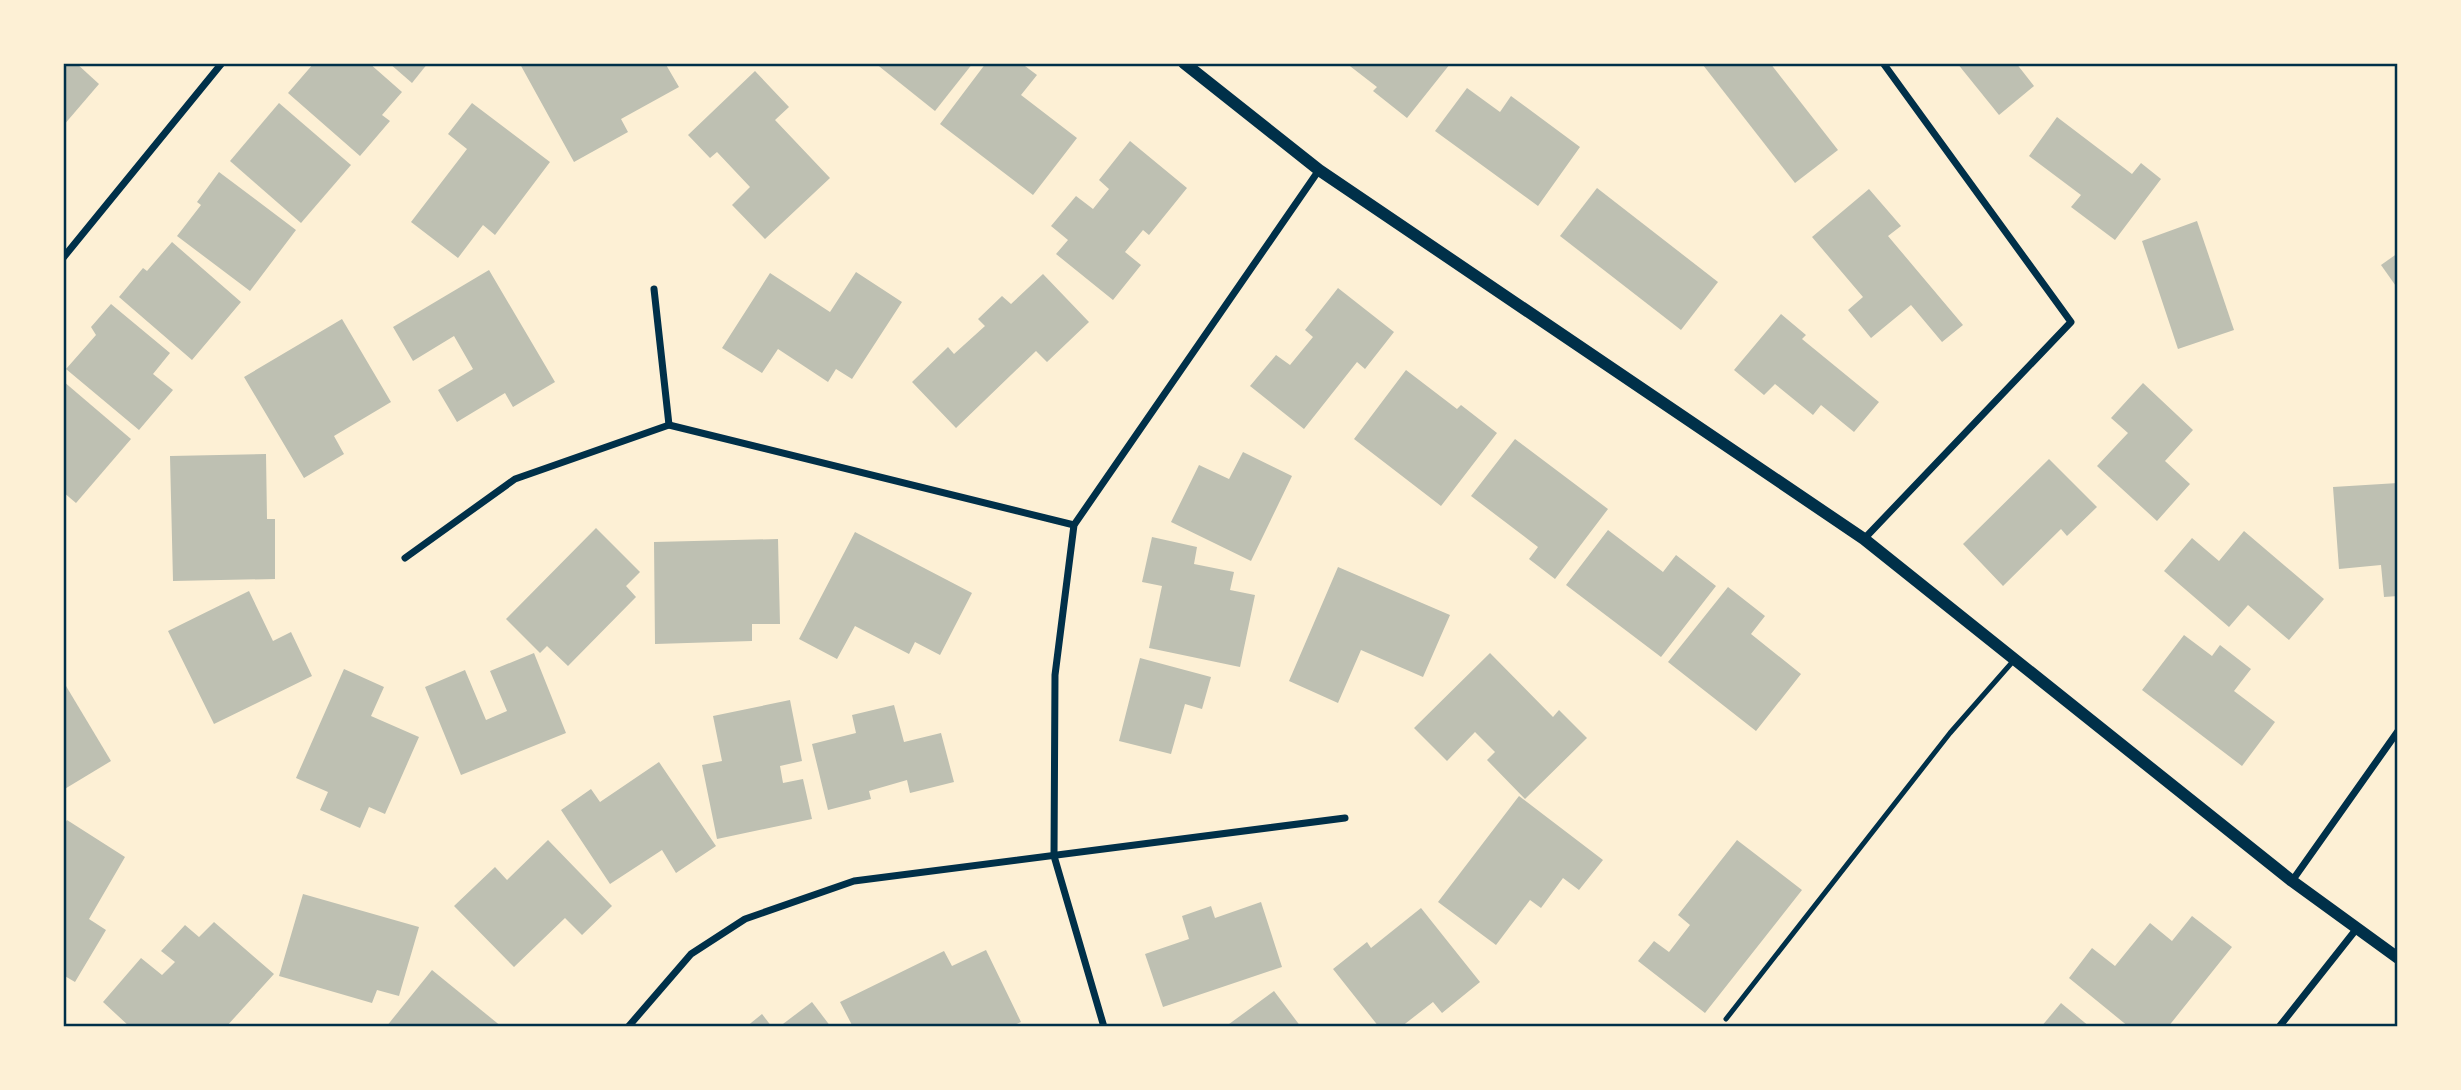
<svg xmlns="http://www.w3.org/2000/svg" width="2461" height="1090" font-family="Rubik,sans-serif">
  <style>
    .building { fill: #bec0b2 }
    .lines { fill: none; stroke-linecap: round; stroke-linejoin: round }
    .service { stroke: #003049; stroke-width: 5 }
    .minor { stroke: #003049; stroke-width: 7 }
    .tertiary { stroke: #003049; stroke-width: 12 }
    .neatline { fill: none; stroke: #003049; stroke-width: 2.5 }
  </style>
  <rect width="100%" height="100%" fill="#fdf0d5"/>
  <g class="building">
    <polygon points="63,63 76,63 99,84 63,126"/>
    <polygon points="314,63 369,63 402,92 382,115 390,121 360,156 288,93"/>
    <polygon points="389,63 428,63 412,83"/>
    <polygon points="523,63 665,63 679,87 621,119 628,132 574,162 520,64"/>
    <polygon points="875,63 973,63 935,111"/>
    <polygon points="986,63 1021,63 1037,75 1021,95 1077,138 1033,195 940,124"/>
    <polygon points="1346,63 1448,63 1450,64 1407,118 1373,91 1377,87"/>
    <polygon points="1706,63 1770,63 1838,150 1795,183 1703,65"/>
    <polygon points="1957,63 2016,63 2034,86 1999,115"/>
    <polygon points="755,71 789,107 775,120 830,178 765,239 732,205 750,187 717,152 710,158 688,135"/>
    <polygon points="1467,88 1500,112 1511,96 1580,147 1538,206 1435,131"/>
    <polygon points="279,103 351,165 301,223 230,161"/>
    <polygon points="472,103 550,162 495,235 483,225 458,258 411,222 467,149 448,134"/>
    <polygon points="2057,117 2132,174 2141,163 2161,179 2115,240 2071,207 2081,195 2029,156"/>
    <polygon points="1130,141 1187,188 1149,235 1143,230 1125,252 1141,265 1113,300 1056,254 1068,240 1051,226 1076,196 1093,209 1109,189 1099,180"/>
    <polygon points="219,172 296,230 250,291 177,236 201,205 197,202"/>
    <polygon points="1597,188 1718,282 1681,330 1560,236"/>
    <polygon points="1869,189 1901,226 1888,236 1963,325 1942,342 1911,305 1871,338 1848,310 1863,297 1812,237"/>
    <polygon points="2197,221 2234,330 2178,349 2142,241"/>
    <polygon points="172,242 241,302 192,360 119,297 143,268 147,271"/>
    <polygon points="2398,253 2398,289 2381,265"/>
    <polygon points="489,270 555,382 513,407 505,393 457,422 438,390 473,369 454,336 413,361 393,327"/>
    <polygon points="856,272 902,302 852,379 836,369 828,382 778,349 762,373 722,348 770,273 830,312"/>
    <polygon points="1043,274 1089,322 1047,362 1036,351 956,428 912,382 948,347 954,354 985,326 978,319 1002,296 1011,304"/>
    <polygon points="1338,288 1394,332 1365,369 1357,362 1304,429 1250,386 1276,355 1290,365 1313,337 1305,330"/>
    <polygon points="111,304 170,353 153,374 173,390 139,430 66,369 96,335 91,327"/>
    <polygon points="1781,314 1806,335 1802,339 1879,402 1854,432 1821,405 1813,415 1775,384 1764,395 1734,370"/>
    <polygon points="342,319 391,402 334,436 344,454 304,478 244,377"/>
    <polygon points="1406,370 1457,409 1461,405 1497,433 1441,506 1354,439"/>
    <polygon points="63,381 131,439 76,503 63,492"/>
    <polygon points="2143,383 2193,430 2165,461 2190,484 2157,521 2097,466 2128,433 2111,418"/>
    <polygon points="1515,439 1608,509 1555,579 1529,559 1538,547 1471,496"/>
    <polygon points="1243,452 1292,476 1251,561 1171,522 1199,465 1229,479"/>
    <polygon points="266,454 267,519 275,519 275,579 173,581 170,456"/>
    <polygon points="2049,459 2097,507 2067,536 2061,529 2003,586 1963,544"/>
    <polygon points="2398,483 2398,596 2384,597 2381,565 2339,569 2333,487"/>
    <polygon points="596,528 640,572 626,586 636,597 568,666 547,646 540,653 506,619"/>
    <polygon points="1608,530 1663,572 1676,555 1716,586 1661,657 1566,585"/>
    <polygon points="2244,531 2324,599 2289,640 2248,605 2229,627 2164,571 2192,538 2219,561"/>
    <polygon points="855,532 972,593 940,655 915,642 909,654 855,626 837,659 799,639"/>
    <polygon points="1152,537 1197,547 1194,564 1234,572 1230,590 1255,595 1240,667 1149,648 1162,586 1142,582"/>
    <polygon points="778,539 780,624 752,624 752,641 655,644 654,542"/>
    <polygon points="1338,567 1450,615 1423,677 1361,650 1338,703 1289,681"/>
    <polygon points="1728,587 1765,616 1751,634 1801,674 1756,731 1668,662"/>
    <polygon points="249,591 273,641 291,632 312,676 214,724 168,631"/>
    <polygon points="2184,635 2212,656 2220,645 2251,669 2234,691 2275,722 2242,766 2142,690"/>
    <polygon points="534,653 566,733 461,775 425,687 465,670 486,720 507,711 490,671"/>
    <polygon points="1490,653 1553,717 1559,710 1587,738 1525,799 1487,760 1495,752 1475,732 1447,761 1414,728"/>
    <polygon points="1140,658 1211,677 1202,709 1185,704 1171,754 1119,741"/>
    <polygon points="344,669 384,687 371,716 419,737 385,814 369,807 360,828 320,810 328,792 296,778"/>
    <polygon points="63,681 111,761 63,790"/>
    <polygon points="790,700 802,761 780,766 783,783 803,779 812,819 717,839 702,765 722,761 713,716"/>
    <polygon points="894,705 904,742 941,733 954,782 910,793 907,780 869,791 871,799 828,810 812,744 856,733 852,715"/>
    <polygon points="659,762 716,846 676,873 662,850 610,884 561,810 591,789 600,802"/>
    <polygon points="1519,796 1603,860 1579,890 1563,878 1541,908 1530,900 1496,945 1438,902"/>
    <polygon points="67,820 125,857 89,919 106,930 75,982 63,975 63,827"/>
    <polygon points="548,840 612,906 582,935 565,918 514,967 454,906 495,867 507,880"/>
    <polygon points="1737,840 1802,890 1705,1013 1638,961 1654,941 1669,952 1690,925 1678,915"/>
    <polygon points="303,894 419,927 399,996 377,990 372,1003 279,976"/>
    <polygon points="1261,902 1282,967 1163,1007 1145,954 1189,939 1182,916 1211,906 1215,918"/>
    <polygon points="1421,908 1480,982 1442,1013 1433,1002 1401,1027 1379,1027 1333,969 1367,942 1371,948"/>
    <polygon points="2192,916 2232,947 2168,1027 2129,1027 2069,978 2092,948 2115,966 2150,923 2172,941"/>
    <polygon points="214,922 274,974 226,1027 130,1027 103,1002 141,958 162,975 175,962 161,951 185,925 199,937"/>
    <polygon points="986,950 1021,1022 1010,1027 853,1027 840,1002 944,951 952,966"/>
    <polygon points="432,970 502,1027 386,1027"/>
    <polygon points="1274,991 1301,1027 1225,1027"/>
    <polygon points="812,1002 831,1027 779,1027"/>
    <polygon points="2061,1003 2090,1027 2041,1027"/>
    <polygon points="762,1014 772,1027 746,1027"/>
  </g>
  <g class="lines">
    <polyline class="service" points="1726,1019 1950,733 2015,659"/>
    <g class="minor">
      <polyline points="63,258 222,63"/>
      <polyline points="654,289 669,425"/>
      <polyline points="1864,539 2071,322 1883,63"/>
      <polyline points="405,558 515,479 669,425 1074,525"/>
      <polyline points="2292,881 2398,731"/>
      <polyline points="628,1027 691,954 745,919 854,881 1345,818"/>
      <polyline points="1104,1027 1054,856 1055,675 1074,525 1319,170"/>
      <polyline points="2279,1027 2358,927"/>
    </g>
    <polyline class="tertiary" points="1184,63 1319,170 1864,539 2292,881 2398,958"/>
  </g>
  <rect width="2461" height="1090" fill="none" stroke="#fdf0d5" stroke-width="130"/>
  <rect x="65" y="65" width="2331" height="960" class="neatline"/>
</svg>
